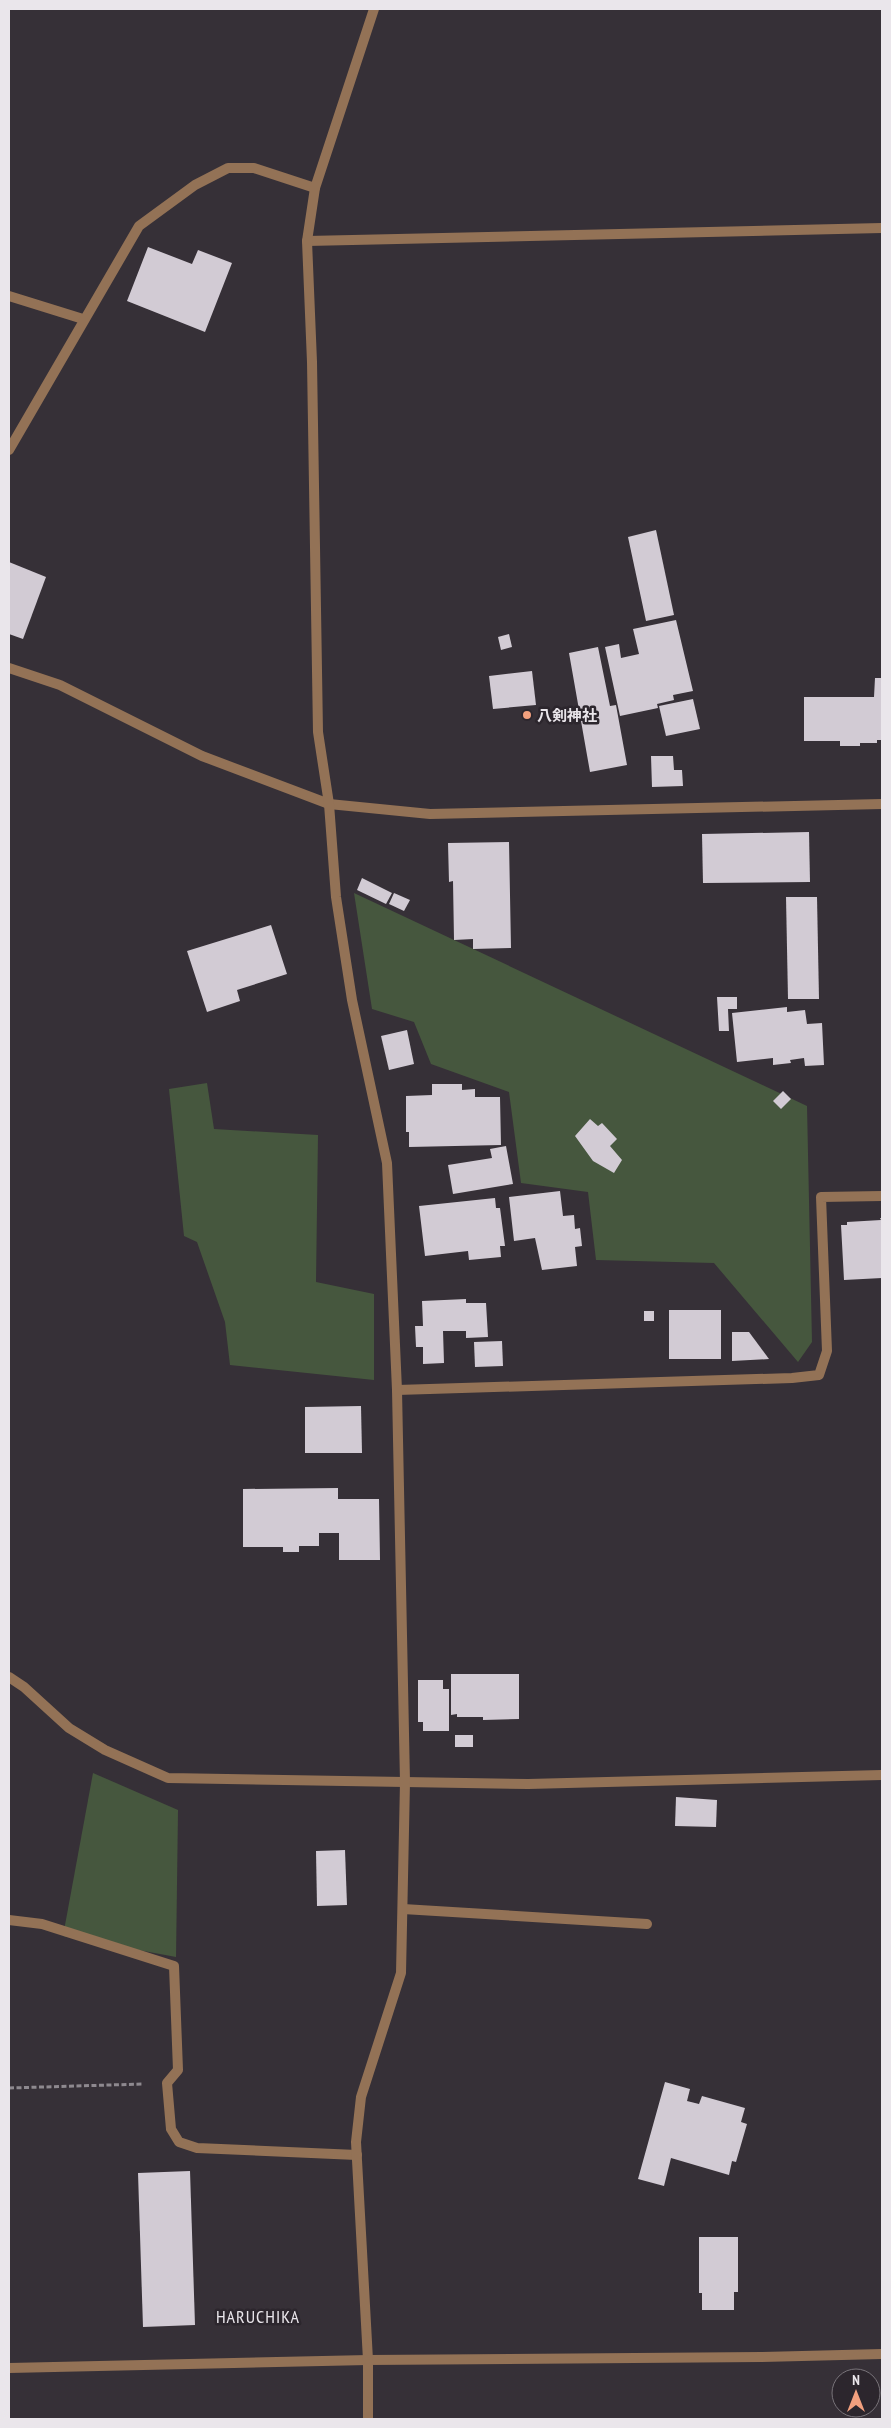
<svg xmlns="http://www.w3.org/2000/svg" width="891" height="2428" font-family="'PT Sans Narrow','Noto Sans JP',sans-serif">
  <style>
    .green { fill: #46573e }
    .building { fill: #d2cbd4 }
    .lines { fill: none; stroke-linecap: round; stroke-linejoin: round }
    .path { stroke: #8e898f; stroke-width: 3; stroke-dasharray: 5 2.5; stroke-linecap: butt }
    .street { stroke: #937256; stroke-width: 10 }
    .poi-dot { fill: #f2a07e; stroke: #2c262d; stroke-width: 2 }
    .labels { text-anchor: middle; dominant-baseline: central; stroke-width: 5; stroke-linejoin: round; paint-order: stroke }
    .poi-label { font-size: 15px; font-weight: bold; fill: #eae6eb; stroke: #2c262d; text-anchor: start }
    .quarter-label { font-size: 18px; letter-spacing: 1px; fill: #eae6eb; stroke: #2c262d }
  </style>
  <rect width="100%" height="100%" fill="#363037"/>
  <g class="green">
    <polygon points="354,893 807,1106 812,1342 798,1362 714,1263 596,1260 588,1192 521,1183 509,1092 431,1064 414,1022 372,1009"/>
    <polygon points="207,1083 214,1129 318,1135 316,1282 374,1294 374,1380 230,1365 225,1322 197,1242 184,1236 169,1089"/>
    <polygon points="93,1773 178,1810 176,1957 63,1936"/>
  </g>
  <g class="building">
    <polygon points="148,247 192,264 198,250 232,263 205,332 127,301"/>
    <polygon points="656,530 674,615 646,621 628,537"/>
    <polygon points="9,562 46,577 23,639 9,634"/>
    <polygon points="676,620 693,691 673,695 674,700 657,704 658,708 620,716 605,647 619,644 621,658 639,654 633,629"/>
    <polygon points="509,634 512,647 501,650 498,637"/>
    <polygon points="598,647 610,706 616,705 627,765 590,772 569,653"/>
    <polygon points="532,671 536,705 493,709 489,676"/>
    <polygon points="875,678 882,678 882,740 877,740 877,743 860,743 860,746 840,746 840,741 804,741 804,697 874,697"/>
    <polygon points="693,699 700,729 666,736 659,706"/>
    <polygon points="651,756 673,756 674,770 682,770 683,786 652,787"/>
    <polygon points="809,832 810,882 703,883 702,834"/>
    <polygon points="509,842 511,948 473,949 473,939 454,940 453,881 449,882 448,843"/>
    <polygon points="362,878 392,893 386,904 357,890"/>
    <polygon points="394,893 410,900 404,911 389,904"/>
    <polygon points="786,897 817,897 819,999 788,999"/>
    <polygon points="271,925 287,974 237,990 240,1001 207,1012 187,951"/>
    <polygon points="717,997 737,997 737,1009 728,1009 729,1031 719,1031"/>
    <polygon points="787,1007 787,1012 805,1010 807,1024 822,1023 824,1065 805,1066 804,1058 790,1060 791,1063 773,1065 773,1058 737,1062 732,1013"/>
    <polygon points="407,1030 414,1064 389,1070 381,1036"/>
    <polygon points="432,1084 462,1084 462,1090 475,1089 475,1097 500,1097 501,1145 409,1147 409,1132 406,1132 406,1096 432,1095"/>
    <polygon points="783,1091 791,1099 781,1109 773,1101"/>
    <polygon points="590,1119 598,1126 602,1123 617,1139 610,1146 622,1160 614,1173 593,1161 575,1136"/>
    <polygon points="506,1146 513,1184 453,1194 448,1165 492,1158 490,1149"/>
    <polygon points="560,1191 563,1216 574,1215 575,1229 580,1228 582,1246 575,1247 577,1266 542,1270 535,1238 514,1241 509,1197"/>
    <polygon points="495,1198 496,1208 500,1208 505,1246 500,1246 501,1257 469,1260 468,1251 425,1256 419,1206"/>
    <polygon points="880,1218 882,1218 882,1278 844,1280 841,1225 847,1225 847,1222 881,1220"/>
    <polygon points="466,1299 466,1303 486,1303 488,1337 466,1338 466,1331 443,1331 444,1363 423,1364 423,1347 416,1347 415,1326 423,1326 422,1301"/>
    <rect x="669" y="1310" width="52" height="49"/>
    <rect x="644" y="1311" width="10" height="10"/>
    <polygon points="732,1332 749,1332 769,1359 732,1361"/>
    <polygon points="502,1341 503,1366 475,1367 474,1342"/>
    <polygon points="361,1406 362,1453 305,1453 305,1407"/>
    <polygon points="338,1488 338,1499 379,1499 380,1560 339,1560 339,1533 319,1533 319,1546 299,1546 299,1552 283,1552 283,1547 243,1547 243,1489"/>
    <polygon points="451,1674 519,1674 519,1719 483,1720 483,1717 457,1717 457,1714 451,1715"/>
    <polygon points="418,1680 443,1680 443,1689 449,1689 449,1731 423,1731 423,1722 418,1722"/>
    <rect x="455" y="1735" width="18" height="12"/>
    <polygon points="676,1797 717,1800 716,1827 675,1826"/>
    <polygon points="345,1850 347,1905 317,1906 316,1851"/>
    <polygon points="665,2082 690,2089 687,2101 699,2104 702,2096 745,2108 741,2122 747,2124 736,2162 732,2161 729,2175 671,2158 664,2186 638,2179"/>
    <polygon points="190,2171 195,2325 143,2327 138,2173"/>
    <polygon points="699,2237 738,2237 738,2292 734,2292 734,2310 702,2310 702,2293 699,2293"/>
  </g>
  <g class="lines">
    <polyline class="path" points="9,2088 143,2084"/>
    <g class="street">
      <polyline points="307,241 882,228"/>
      <polyline points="9,296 83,319"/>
      <polyline points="9,450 139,226 195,185 228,168 254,168 315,188"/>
      <polyline points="9,668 60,685 202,756 329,804 430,814 882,804"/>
      <polyline points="397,1390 792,1378 819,1375 827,1351 821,1197 882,1196"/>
      <polyline points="9,1677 24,1687 69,1728 105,1750 168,1778 528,1784 882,1775"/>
      <polyline points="403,1909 647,1924"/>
      <polyline points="9,1920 42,1924 174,1966 178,2070 167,2083 171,2129 179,2142 197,2148 357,2155"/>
      <polyline points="9,2368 368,2360 761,2357 882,2354"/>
      <polyline points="368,2419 368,2360 356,2142 361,2097 401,1973 405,1782 397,1390 387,1163 352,1000 336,897 329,804 318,732 312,362 307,241 315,188 374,9"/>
    </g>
  </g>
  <circle class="poi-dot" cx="527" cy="715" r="5"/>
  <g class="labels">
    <g class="poi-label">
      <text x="537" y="715">八剣神社</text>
    </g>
    <g class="quarter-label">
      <text x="258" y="2316">HARUCHIKA</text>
    </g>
  </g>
  <rect width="891" height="2428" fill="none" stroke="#eae6eb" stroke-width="20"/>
  <g transform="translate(856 2393)"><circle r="24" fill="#2c262d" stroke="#787379"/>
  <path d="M0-4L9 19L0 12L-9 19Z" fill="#f2a07e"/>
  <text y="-8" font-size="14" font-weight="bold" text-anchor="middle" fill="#eae6eb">N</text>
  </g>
</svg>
